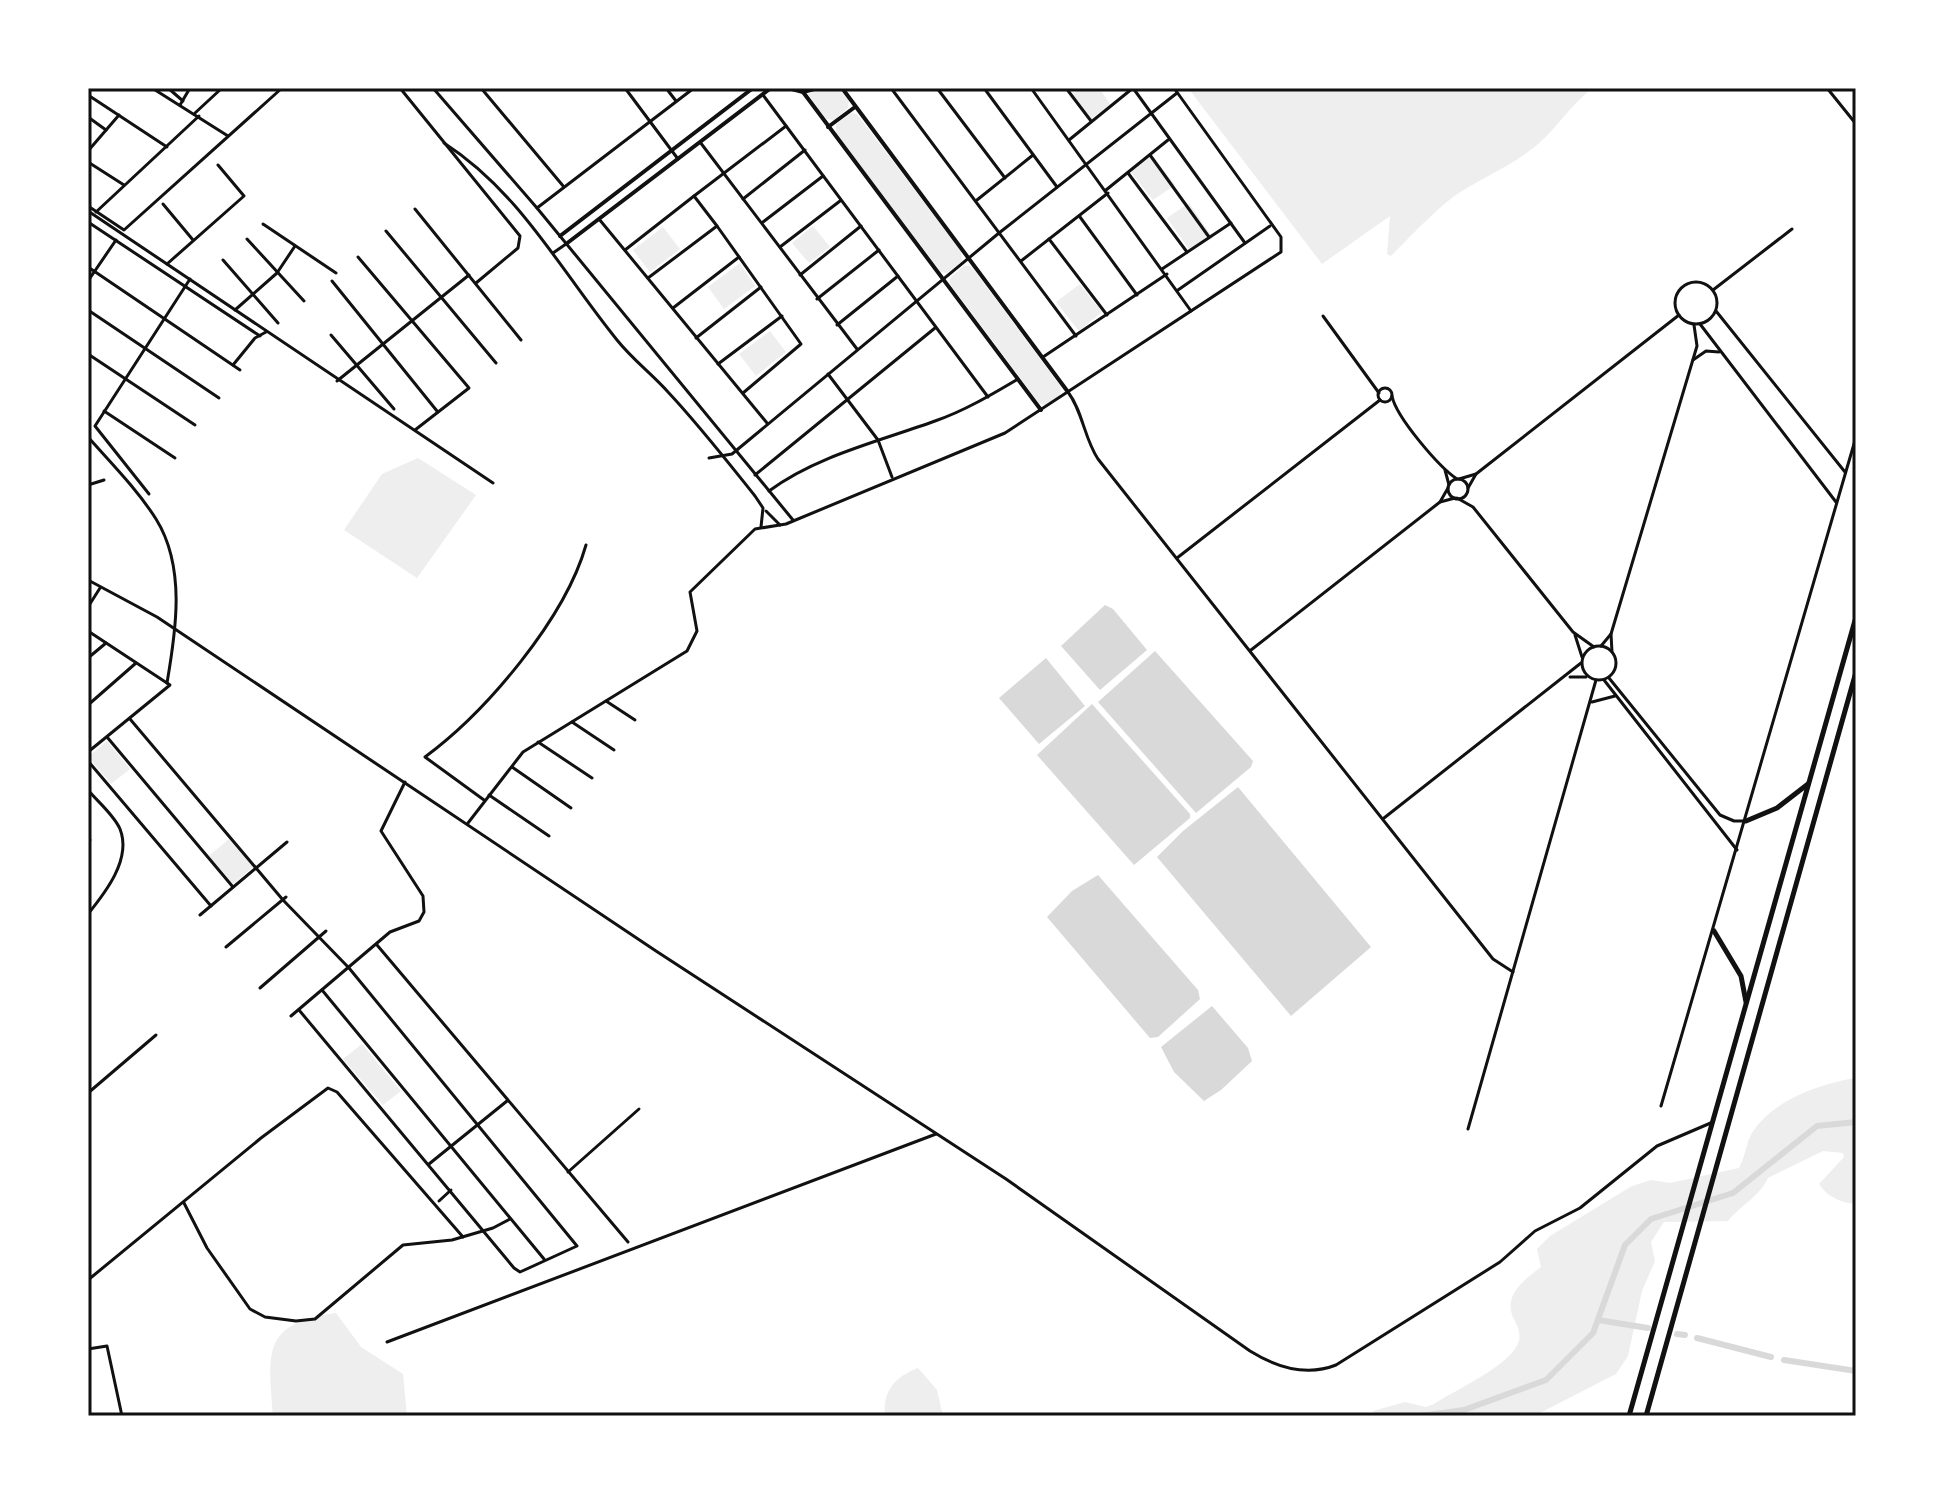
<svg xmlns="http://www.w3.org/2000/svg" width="1944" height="1504" font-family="Ubuntu,sans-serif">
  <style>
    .green { fill: #eee }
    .water { fill: #d9d9d9 }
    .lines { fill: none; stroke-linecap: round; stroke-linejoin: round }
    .canal { stroke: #d9d9d9; stroke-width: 6 }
    .minor { stroke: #111; stroke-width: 3 }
    .tertiary { stroke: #111; stroke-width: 4 }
    .trunk { stroke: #111; stroke-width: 5 }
    .neatline { fill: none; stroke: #111; stroke-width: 3 }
  </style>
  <rect width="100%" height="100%" fill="#fff"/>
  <g class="green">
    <polygon points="822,88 839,88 849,101 848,108 834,120 826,119 808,94"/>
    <polygon points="1081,88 1099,88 1110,104 1091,119 1073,94"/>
    <path d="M 1188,88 L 1593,88 C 1571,104 1558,127 1537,145 C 1513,165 1485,176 1459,193 C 1441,204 1408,239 1391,256 L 1387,254 L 1390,216 L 1322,264 Z"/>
    <polygon points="851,113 857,114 961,251 962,261 947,273 941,272 836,134 836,124"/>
    <polygon points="1152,155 1175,185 1153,200 1130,171"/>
    <polygon points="1189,203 1213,238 1190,251 1167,218"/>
    <polygon points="813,226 830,247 809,263 792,243"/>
    <polygon points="663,227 680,249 650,272 633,250"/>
    <polygon points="740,263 755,286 724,309 708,287"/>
    <polygon points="964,266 971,266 1061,387 1060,395 1045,405 1039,403 950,284 950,278"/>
    <polygon points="1080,284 1102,312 1079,331 1056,302"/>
    <polygon points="770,331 786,352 756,376 739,354"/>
    <polygon points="418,458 476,495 417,578 344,530 382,474"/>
    <polygon points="107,741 130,769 111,784 88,757"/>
    <polygon points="229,839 253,867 233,884 209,856"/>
    <polygon points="362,1044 401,1091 383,1105 343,1059"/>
    <path d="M 1856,1078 L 1856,1204 C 1842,1203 1827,1197 1819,1184 L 1844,1157 L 1843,1153 L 1823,1151 L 1768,1178 C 1759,1197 1741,1205 1728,1221 L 1664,1222 L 1651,1242 L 1655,1261 L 1642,1291 L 1628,1356 L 1616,1374 L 1534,1416 L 1375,1416 L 1373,1411 L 1405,1402 L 1426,1407 L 1434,1404 C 1455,1390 1512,1365 1519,1341 C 1521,1332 1517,1325 1513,1317 C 1503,1295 1525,1279 1541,1267 L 1537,1249 L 1550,1236 L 1632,1186 L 1651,1180 L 1670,1183 L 1739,1168 C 1746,1155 1746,1143 1752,1133 C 1771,1101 1821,1083 1856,1078 Z"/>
    <path d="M 336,1313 L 361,1347 L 403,1374 L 407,1416 L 273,1416 C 269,1353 260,1324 336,1313 Z"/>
    <path d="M 918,1368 L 937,1390 L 943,1416 L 885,1416 C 882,1391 895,1377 918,1368 Z"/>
  </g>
  <g class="water">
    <polygon points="1105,605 1113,609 1147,650 1100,690 1061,646"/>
    <polygon points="1155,651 1253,761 1251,767 1196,813 1098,702"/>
    <polygon points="1046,658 1085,706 1039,744 999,698"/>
    <polygon points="1092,704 1190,814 1190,818 1134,865 1037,755"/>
    <polygon points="1238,787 1371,947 1291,1016 1157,857 1183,831"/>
    <polygon points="1098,875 1198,990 1200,999 1158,1037 1150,1038 1047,917 1072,891"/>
    <polygon points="1212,1006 1248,1048 1252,1061 1221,1090 1204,1101 1174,1072 1161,1047"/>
  </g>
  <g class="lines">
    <g class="canal">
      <polyline points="1598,1320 1648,1328"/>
      <polyline points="1677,1334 1685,1335"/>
      <polyline points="1697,1338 1771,1357"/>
      <polyline points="1784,1360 1856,1371"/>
      <polyline points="1420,1416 1464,1410 1546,1380 1593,1333 1625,1245 1651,1219 1733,1193 1817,1126 1856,1122"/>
    </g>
    <g class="minor">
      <polyline points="152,88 228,136"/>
      <polyline points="168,88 183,101"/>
      <polyline points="400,88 520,236 518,248 476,283"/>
      <polyline points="433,88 537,208 793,520"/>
      <polyline points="481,88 564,187"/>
      <polyline points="625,88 678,159"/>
      <polyline points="666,88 676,101"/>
      <polyline points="891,88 1076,336"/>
      <polyline points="937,88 1005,178"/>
      <polyline points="984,88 1057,187"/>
      <polyline points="1031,88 1191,311"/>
      <polyline points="1066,88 1091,121"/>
      <polyline points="1133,88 1245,243"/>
      <polyline points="1827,88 1856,124"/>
      <polyline points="88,95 167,147"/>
      <polyline points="763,95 988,397"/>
      <polyline points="180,105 190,88"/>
      <polyline points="195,113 222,88"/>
      <polyline points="88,117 106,130"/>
      <polyline points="1069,140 1133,88"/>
      <polyline points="700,142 857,349"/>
      <path d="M 444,143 C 520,192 561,271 617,340 C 633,360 652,374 668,392 C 699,425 727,461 755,496 L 763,508 L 761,527"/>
      <polyline points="88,151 119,115"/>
      <polyline points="1150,155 1209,237"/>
      <polyline points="88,162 124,185"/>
      <polyline points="1128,173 1187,252"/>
      <polyline points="1106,190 1168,140"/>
      <polyline points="694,196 786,126"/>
      <polyline points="743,199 805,150"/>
      <polyline points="977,200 1033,155"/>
      <polyline points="163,204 193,240"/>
      <polyline points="88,206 124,230 282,88"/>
      <polyline points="537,208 694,88"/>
      <polyline points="415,209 521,340"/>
      <polyline points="88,211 493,483"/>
      <polyline points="96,212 199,116"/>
      <polyline points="1080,217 1137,295"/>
      <polyline points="599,219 767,423"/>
      <polyline points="88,222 260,336"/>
      <polyline points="763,222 823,176"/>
      <polyline points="263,224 336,273"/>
      <polyline points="717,226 801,344 743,393"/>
      <polyline points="386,231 496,363"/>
      <polyline points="247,239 304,301"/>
      <polyline points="1049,239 1107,315"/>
      <polyline points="780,247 840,201"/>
      <polyline points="625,250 694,196 717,226 648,278"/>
      <polyline points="553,253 566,244"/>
      <polyline points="358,257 469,388 415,430"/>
      <polyline points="223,260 278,323"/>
      <polyline points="1021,261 1108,193"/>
      <polyline points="167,264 244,196 218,165"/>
      <polyline points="88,267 240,370"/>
      <polyline points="1162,269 1231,223"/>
      <polyline points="800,275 861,226"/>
      <polyline points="88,281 116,240"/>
      <polyline points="332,281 437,411"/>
      <circle cx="1696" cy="303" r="21"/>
      <polyline points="1178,290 1270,226"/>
      <polyline points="1713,290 1792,229"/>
      <polyline points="817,299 879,250"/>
      <polyline points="673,308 739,257"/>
      <polyline points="88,310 219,398"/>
      <polyline points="235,310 277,273 295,246"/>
      <polyline points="1716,311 1845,472"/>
      <polyline points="1323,316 1379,393"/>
      <polyline points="1700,324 1836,502"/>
      <polyline points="837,325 898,276"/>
      <polyline points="331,335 394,409"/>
      <polyline points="696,338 761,287"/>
      <polyline points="88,354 195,425"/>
      <polyline points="1043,357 1167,274"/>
      <polyline points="1693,360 1706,351 1719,352"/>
      <polyline points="718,364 782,316"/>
      <polyline points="233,365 255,338 266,332"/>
      <polyline points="828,374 878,440 892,477"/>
      <polyline points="337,381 469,275"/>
      <circle cx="1385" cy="395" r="7"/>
      <path d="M 1068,392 C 1083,412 1084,438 1098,459 L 1493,959 L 1513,972"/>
      <path d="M 1392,396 C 1396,417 1439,467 1457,479"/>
      <polyline points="104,411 175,458"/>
      <path d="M 88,437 C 111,463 137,489 156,519 C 186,567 176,631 167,683"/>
      <polyline points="709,458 732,454 999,233 1177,93"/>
      <polyline points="1445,470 1449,485"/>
      <polyline points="755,475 935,328"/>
      <polyline points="1459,479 1476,474 1679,315"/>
      <circle cx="1458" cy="489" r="10"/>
      <polyline points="88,485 104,480"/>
      <polyline points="1468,488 1476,474"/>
      <path d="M 769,491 C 816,456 880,441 935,421 C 964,411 991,395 1018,379"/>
      <polyline points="149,494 95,426 190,279"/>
      <polyline points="1457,498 1473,507 1573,632 1594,647"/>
      <polyline points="1440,502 1448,488"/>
      <polyline points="766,511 780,525"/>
      <polyline points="1177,558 1380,400"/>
      <path d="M 88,580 L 157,617 L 656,951 L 1006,1179 L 1250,1351 C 1276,1367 1306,1377 1336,1365 L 1500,1262 L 1535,1231 L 1580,1208 L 1657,1146 L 1713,1122"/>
      <polyline points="88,607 100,588"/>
      <polyline points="88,631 170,685 88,752"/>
      <polyline points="1575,635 1582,657"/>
      <circle cx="1599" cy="663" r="17"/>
      <polyline points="1601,646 1611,634"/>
      <polyline points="1251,650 1440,502 1455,498"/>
      <polyline points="1612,652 1611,634 1697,346 1694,325"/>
      <polyline points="88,658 106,643"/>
      <polyline points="1570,677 1586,677"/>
      <polyline points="1609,678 1720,815 1734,821 1746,821"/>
      <polyline points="1604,680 1737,850"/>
      <polyline points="606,701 635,720"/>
      <polyline points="1592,702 1615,696"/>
      <polyline points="88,705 136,663"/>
      <polyline points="130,719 283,900 349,968 577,1246 520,1272 514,1268 299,1010"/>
      <polyline points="572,722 614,750"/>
      <polyline points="107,737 233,887"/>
      <polyline points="538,742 592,778"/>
      <polyline points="88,761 211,906"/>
      <polyline points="512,767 571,808"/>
      <path d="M 88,790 C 98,802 114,815 120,829 C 132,859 105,893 88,914"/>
      <polyline points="489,795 549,836"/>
      <path d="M 484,800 L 425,757 C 486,712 565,619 586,545"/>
      <polyline points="1384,818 1581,663"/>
      <polyline points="468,823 523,752 687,651 697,631 690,592 755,529 786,524 1005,433 1281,252 1281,237 1174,88"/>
      <polyline points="88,841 90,840"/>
      <polyline points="200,915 287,842"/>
      <polyline points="377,945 628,1242"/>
      <polyline points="226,947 286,897"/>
      <polyline points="260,988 326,931"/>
      <polyline points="322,990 544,1259"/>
      <polyline points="291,1016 390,932 419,921 424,912 423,896 381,831 405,782"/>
      <polyline points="88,1093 156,1035"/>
      <polyline points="1661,1106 1856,437"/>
      <polyline points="1468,1129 1596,680"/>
      <polyline points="429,1164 507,1101"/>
      <polyline points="568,1172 639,1109"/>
      <polyline points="439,1201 451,1190"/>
      <polyline points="184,1203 207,1248 250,1309 265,1317 296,1321 315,1319 403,1245 452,1240 493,1228 510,1219"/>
      <polyline points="88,1280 261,1138 328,1088 337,1092 463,1237"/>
      <polyline points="387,1342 936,1134"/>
      <polyline points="88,1349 107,1346 122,1416"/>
    </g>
    <g class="tertiary">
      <polyline points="788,88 803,92 818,88"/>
      <polyline points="842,88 1068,392"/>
      <polyline points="803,92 1041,410"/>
      <polyline points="828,127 855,107"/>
      <polyline points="560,236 753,88"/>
      <polyline points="566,244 771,88"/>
    </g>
    <g class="trunk">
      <polyline points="1746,821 1777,808 1808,784"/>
      <polyline points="1714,931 1741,976 1746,1002"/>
      <polyline points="1629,1416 1856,617"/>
      <polyline points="1646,1416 1856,672"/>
    </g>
  </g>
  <rect width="1944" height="1504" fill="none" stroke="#ffffff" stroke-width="180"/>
  <rect x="90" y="90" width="1764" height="1324" class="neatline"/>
</svg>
